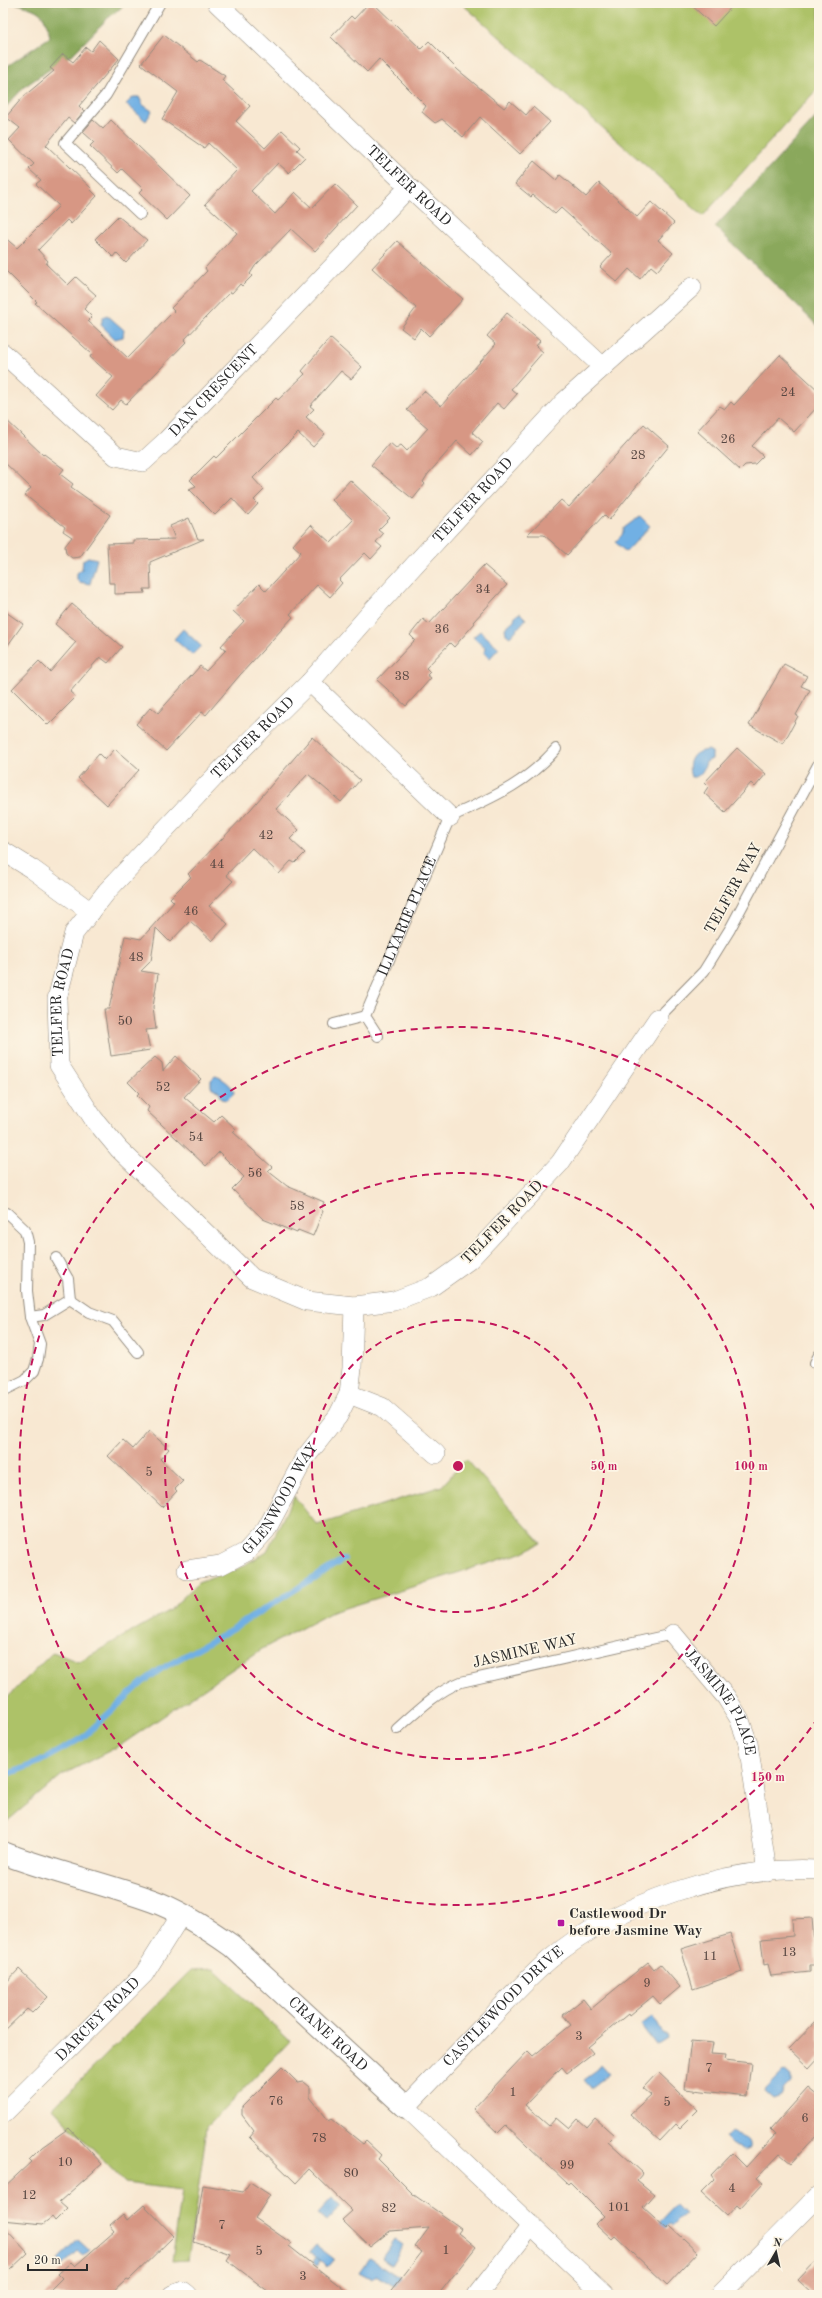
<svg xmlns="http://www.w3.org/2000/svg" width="822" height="2298" font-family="'Old Standard TT',serif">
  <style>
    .green { fill: #adc267; stroke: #6c7649 }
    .forest { fill: #8aa85c; stroke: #5a6a44 }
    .water { fill: #71b0e4; stroke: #4e6e88 }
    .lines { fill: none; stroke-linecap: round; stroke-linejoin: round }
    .stream { stroke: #71b0e4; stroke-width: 6 }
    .building { fill: #d79784 }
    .service-casing { stroke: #928a7e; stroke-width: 12 }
    .minor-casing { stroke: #928a7e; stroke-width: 20 }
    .tertiary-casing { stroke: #928a7e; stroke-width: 24 }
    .service { stroke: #fff; stroke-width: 10 }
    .minor { stroke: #fff; stroke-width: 19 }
    .tertiary { stroke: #fff; stroke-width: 22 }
    .ring { fill: none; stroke: #c2185b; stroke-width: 2; stroke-dasharray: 7 5 }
    .poi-dot { fill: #b5179e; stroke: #fcf5e5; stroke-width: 1.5 }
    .labels { text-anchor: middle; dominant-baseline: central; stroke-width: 3.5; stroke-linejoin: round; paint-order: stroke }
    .number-label { font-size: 13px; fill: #564641 }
    .street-label { font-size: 15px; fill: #2b2b2b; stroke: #fcf5e5 }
    .poi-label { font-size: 15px; font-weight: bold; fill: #2b2b2b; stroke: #fcf5e5; text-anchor: start }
    .centre { fill: #c2185b; stroke: #fcf5e5; stroke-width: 2 }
    .ring-label { font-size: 12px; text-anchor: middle; font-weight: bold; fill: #c2185b; stroke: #fcf5e5; stroke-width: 3.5; stroke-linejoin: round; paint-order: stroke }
  </style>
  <rect width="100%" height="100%" fill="#fcf5e5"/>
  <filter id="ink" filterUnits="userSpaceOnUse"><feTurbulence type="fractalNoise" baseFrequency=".025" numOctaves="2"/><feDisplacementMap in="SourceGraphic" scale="8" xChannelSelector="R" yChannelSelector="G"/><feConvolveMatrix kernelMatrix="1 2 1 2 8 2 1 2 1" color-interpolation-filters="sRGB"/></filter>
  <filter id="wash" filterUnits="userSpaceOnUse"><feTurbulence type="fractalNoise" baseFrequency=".012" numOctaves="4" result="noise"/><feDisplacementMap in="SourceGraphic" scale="16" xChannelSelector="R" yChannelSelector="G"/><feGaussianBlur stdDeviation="0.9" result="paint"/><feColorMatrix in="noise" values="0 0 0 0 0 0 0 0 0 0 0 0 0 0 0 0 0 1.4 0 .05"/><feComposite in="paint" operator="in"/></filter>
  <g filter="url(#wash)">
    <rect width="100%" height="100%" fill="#f8e8d2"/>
    <g class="green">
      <polygon points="461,3 819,3 819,87 703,216"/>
      <polygon points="466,1459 541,1543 521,1553 332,1612 262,1649 121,1745 62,1775 5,1823 3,1822 3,1702 53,1652 78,1662 170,1610 198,1583 240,1568 267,1551 294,1496 317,1525 442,1486"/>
      <polygon points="214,1969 290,2041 207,2127 188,2260 172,2261 182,2190 125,2183 53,2108 191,1970"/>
    </g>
    <g class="forest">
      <path d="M 15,3 L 127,3 L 108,18 L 75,52 L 24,87 L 3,110 L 3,69 L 50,37 C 44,10 40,11 15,3 Z"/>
      <polygon points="819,114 819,327 715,227"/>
    </g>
    <g class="water">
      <polygon points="133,97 139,97 143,105 152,111 146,121 126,104"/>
      <polygon points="107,315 124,330 123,337 115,339 101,325 103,317"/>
      <polygon points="640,516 650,526 626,552 615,542 622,535 624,528"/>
      <polygon points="88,557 97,559 90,584 79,582 77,579 77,573 82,569 83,560"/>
      <polygon points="520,613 526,619 510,637 506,634 505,628 514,620 515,616"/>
      <polygon points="183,629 201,646 192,655 174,639"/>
      <polygon points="480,631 499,648 490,658 484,653 485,648 473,637"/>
      <path d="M 708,750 L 712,752 L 712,759 L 706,762 C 704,770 700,778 691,777 C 686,762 692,751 708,750 Z"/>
      <path d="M 215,1076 C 222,1077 234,1087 234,1093 L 227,1100 L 222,1099 L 219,1092 L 211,1087 L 211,1080 Z"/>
      <polygon points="653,2016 663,2034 666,2034 667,2038 656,2045 641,2025"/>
      <polygon points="601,2065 609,2074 591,2088 584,2080 598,2070"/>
      <polygon points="784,2071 791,2077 791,2082 784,2089 781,2096 773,2099 765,2092 766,2089"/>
      <path d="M 731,2132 C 738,2136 752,2136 750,2148 L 744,2151 L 738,2146 L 732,2145 L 725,2138 Z"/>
      <polygon points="332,2198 341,2206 326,2222 317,2214"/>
      <polygon points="676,2205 685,2214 673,2226 670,2224 662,2232 656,2226"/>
      <polygon points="395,2239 404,2245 392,2265 382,2258"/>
      <polygon points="78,2240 89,2250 83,2255 78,2251 63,2265 58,2259"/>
      <polygon points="316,2245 334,2259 327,2267 317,2257 320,2261 317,2265 313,2262 316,2257 309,2253"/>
      <polygon points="370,2258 400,2278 394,2286 376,2275 373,2279 360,2272"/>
    </g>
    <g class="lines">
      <polyline class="stream" points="3,1776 39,1762 82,1738 143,1682 161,1669 239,1625 344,1559"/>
    </g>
    <g id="blocks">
      <g class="building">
        <polygon points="369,3 373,3 421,49 429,41 458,70 504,108 510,101 526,115 533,107 550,122 520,154 480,117 463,137 442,119 435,123 422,112 426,106 379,59 367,72 331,37 351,16 354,19"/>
        <polygon points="689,3 735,3 714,26"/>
        <polygon points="164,35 198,62 200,60 225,76 222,80 250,106 236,121 265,148 282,130 300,147 297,150 305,157 289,173 278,163 251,191 275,214 295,192 312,208 335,184 357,205 315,251 291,229 255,266 250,274 252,276 242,286 240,284 232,293 230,292 184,340 186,342 126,404 121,400 112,410 96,396 113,377 90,357 92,354 35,303 37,302 3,268 3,236 17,248 59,206 36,184 41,180 29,169 34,164 9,140 20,128 6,117 23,97 54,71 50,68 63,54 73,62 86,47 91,51 99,40 119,59 79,106 84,111 74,123 68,118 46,145 91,188 90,189 97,196 71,224 67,220 38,250 48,261 46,264 68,285 76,277 96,295 84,309 92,317 88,321 128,358 174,311 171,308 207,271 205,268 237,233 205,204 237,170 208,143 204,148 162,119 178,92 141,64"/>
        <polygon points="93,120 103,129 111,120 190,196 167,220 139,193 143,189 122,169 118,173 90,146 94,142 83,132"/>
        <polygon points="534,161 556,180 560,175 586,197 599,183 637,217 651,202 674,223 658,240 673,253 657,271 651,266 640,279 629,269 617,282 600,267 612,254 561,208 555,214 533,195 531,197 515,184"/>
        <polygon points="118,216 147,240 126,263 116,253 113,257 95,239"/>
        <polygon points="397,241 463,299 429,336 421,328 414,338 401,328 416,308 372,268"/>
        <polygon points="507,313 540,341 536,346 543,352 511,389 517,394 504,409 497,403 472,432 483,442 472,455 457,441 428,474 423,482 425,484 413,499 371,465 390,443 396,448 401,445 407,451 428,428 407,410 424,391 441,406 496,344 487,336"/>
        <polygon points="330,338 362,367 351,379 341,371 310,406 314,409 306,417 325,434 313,447 298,433 253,478 264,490 254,500 258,504 248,515 232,498 215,515 189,489 196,486 190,480 214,456 216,458 276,398 278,400 305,374 302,371"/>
        <polygon points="780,355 819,391 819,405 794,432 778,418 752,446 763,456 755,464 745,465 740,470 697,431 720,406 725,409 731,402 734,405"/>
        <polygon points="3,417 43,455 44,454 64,469 60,474 73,484 71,487 110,515 80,557 72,558 66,553 65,546 72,537 63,531 65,527 25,495 31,488 3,461"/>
        <polygon points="644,424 669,446 609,520 604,515 567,555 544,535 527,535 561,500 569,507"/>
        <polygon points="350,480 390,518 378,530 383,534 376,542 382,547 371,559 365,553 339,580 342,583 330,597 317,585 290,614 293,617 240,675 206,715 202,712 166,751 136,724 151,707 158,713 200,666 206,671 226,650 221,646 244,621 233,611 259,584 266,591 301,552 293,545 311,525 331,543 353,520 332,500"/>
        <polygon points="189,518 198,539 204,539 150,562 151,589 144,589 145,593 115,594 115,583 109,583 107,544 133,543 133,540 175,539 170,526"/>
        <polygon points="484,565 507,585 473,622 475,623 454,647 450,643 426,668 430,672 427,675 431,678 406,706 377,680 415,640 410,635 423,619 429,624"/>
        <polygon points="72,604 122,647 108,663 100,657 70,692 76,697 48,725 12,689 39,661 50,672 76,642 55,624"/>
        <polygon points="3,610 23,624 3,652"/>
        <polygon points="784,664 807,676 801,686 810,690 796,715 798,716 783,744 749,725"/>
        <polygon points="312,737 360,780 341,802 308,774 276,809 299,830 290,839 305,853 295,863 291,861 279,874 252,848 226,875 233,881 209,906 228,924 212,941 190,921 170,942 156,928 151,961 141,971 158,974 153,1007 156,1029 146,1030 150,1050 111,1056 104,1009 109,1009 125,936 141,939 174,902 170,898 191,877 188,874 251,809"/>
        <polygon points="737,748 766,774 755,787 751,783 725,812 704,793 708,787 704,783"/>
        <polygon points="115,749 139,770 107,805 78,778 99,754 105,760"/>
        <polygon points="176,1056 201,1079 184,1097 214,1122 221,1115 236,1129 233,1132 272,1167 268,1171 287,1186 324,1202 321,1210 323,1211 313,1236 298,1230 297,1233 263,1219 232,1189 244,1177 219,1152 206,1166 147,1111 149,1107 137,1095 139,1093 128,1082 155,1057 162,1063 163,1071"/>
        <polygon points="149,1431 169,1449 160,1459 183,1481 175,1489 177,1491 162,1507 108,1456 123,1440 133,1449"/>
        <polygon points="812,1918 816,1965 810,1965 810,1972 771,1976 768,1964 764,1965 761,1939 793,1936 792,1919"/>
        <polygon points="730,1934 742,1972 693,1989 681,1949"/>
        <polygon points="648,1962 654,1969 660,1964 680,1987 660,2004 653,1996 630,2015 628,2014 588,2047 593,2053 567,2073 562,2067 525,2105 549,2126 556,2118 569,2129 578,2119 587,2127 595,2118 614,2135 608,2141 643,2173 637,2180 654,2194 643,2207 667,2229 670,2226 698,2252 667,2285 615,2236 612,2239 596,2224 604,2216 570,2182 568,2184 506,2125 498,2133 473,2109 528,2051 533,2056 571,2025 563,2015 583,1999 591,2009"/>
        <polygon points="19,1969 48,1997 32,2013 27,2009 3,2032 3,1986"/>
        <polygon points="819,2018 819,2057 809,2068 789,2049"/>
        <polygon points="691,2041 713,2043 711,2054 726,2055 725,2060 751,2063 747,2096 685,2089"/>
        <polygon points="282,2067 298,2083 304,2082 310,2087 310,2097 329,2121 332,2119 363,2144 366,2141 381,2155 378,2159 414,2195 461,2228 458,2232 476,2247 438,2295 388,2295 422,2252 415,2247 429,2228 390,2231 370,2247 342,2220 352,2211 309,2169 296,2183 249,2137 254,2131 242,2115 242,2107"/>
        <polygon points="658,2072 698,2110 680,2128 676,2124 660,2141 630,2114 651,2095 643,2088"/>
        <polygon points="808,2088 819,2097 819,2133 791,2163 780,2154 757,2178 763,2183 740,2208 737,2205 727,2216 701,2192 714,2179 711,2175 732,2153 746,2167 775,2135 770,2130"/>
        <polygon points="69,2128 102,2164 59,2202 67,2209 55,2221 52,2217 43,2224 3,2220 3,2188 31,2162 29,2160 42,2147"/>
        <polygon points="250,2182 270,2195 255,2218 291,2243 289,2246 351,2295 273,2295 227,2260 231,2254 194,2242 203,2185 243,2192"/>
        <polygon points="144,2205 174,2236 129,2280 127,2279 110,2295 45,2295 62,2278 58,2274 71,2262 75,2266 115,2231 110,2225 123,2214 127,2220"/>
        <polygon points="3,2226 28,2253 10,2270 3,2263"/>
        <polygon points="819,2258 819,2295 814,2295 798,2280"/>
      </g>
    </g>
  </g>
  <g filter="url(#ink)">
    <use href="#blocks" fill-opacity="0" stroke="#928a7e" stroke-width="1"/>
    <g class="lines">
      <defs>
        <g id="service">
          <polyline points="140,214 65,143 106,95 160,3"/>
          <polyline points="658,1018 704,971 730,929 819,763"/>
          <polyline points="334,1024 365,1016"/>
          <path id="s1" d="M 378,1036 L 365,1016 L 450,817 C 491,798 526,784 556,749"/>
          <polyline points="3,1212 7,1213 25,1230 28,1242 27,1291 30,1317 40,1344 38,1359 34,1371 25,1380 3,1391"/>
          <polyline points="56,1258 68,1279 70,1299 89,1312 113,1321 138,1352"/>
          <polyline points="30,1317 44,1315 70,1299"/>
          <polyline points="815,1363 819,1355"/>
          <path d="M 397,1729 C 417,1711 436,1692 461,1682 L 673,1634"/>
        </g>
        <g id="minor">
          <path id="s2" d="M 217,3 L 409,187 L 603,367"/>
          <path id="s3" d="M 3,353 L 116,456 L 143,462 L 167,440 L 409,187"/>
          <polyline points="310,682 450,817"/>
          <polyline points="3,851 32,869 91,912"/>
          <path id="s4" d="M 658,1018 L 560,1163 L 469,1260 L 431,1287 L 394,1301 L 354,1306 L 307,1301 L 252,1278 L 119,1149 L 93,1118 L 59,1065 L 57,999 L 74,933 L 108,890 L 223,768 L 310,682 L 374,609 L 565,401 L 692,287"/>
          <polyline points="349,1394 382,1407 436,1454"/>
          <path id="s5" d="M 187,1570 L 221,1565 L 246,1552 L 266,1530 L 304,1459 L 338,1416 L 349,1394 L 352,1368 L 354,1306"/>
          <path id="s6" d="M 673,1634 L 726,1697 L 739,1718 L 748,1743 L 767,1872"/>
          <path id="s7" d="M 3,2114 L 144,1974 L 181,1915"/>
          <polyline points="172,2295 183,2291 188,2295"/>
          <polyline points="477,2295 532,2225"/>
          <path id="s8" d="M 604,2295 L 406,2107 C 433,2079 460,2050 487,2022 C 507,2001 527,1979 549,1960 C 618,1902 729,1865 819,1870"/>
          <polyline points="720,2295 819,2195"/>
        </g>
        <g id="tertiary">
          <path id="s9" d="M 3,1853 C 52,1872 104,1883 153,1901 C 181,1911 208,1929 232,1946 L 406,2107"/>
        </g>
      </defs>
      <use href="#service" class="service-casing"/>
      <use href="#minor" class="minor-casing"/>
      <use href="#tertiary" class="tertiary-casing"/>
      <use href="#service" class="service"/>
      <use href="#minor" class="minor"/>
      <use href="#tertiary" class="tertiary"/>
    </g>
  </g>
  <g class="ring">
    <circle cx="458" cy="1466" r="146"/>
    <circle cx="458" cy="1466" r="293"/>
    <path d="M818 1718A439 439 0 1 1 818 1214"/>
  </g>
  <rect class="poi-dot" x="557" y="1919" width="8" height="8" rx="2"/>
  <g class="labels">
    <g class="number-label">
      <text x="788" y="392">24</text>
      <text x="728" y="439">26</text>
      <text x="638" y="455">28</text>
      <text x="483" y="589">34</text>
      <text x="442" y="629">36</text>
      <text x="402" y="676">38</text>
      <text x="266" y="835">42</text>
      <text x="217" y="864">44</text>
      <text x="191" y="911">46</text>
      <text x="136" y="957">48</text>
      <text x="125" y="1021">50</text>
      <text x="163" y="1087">52</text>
      <text x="196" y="1137">54</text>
      <text x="255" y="1173">56</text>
      <text x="297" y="1206">58</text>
      <text x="149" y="1472">5</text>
      <text x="789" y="1952">13</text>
      <text x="710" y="1956">11</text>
      <text x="647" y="1983">9</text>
      <text x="579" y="2036">3</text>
      <text x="709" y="2068">7</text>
      <text x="513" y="2092">1</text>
      <text x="276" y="2101">76</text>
      <text x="667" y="2102">5</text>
      <text x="805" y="2118">6</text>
      <text x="319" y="2138">78</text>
      <text x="65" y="2162">10</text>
      <text x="567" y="2165">99</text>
      <text x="351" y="2173">80</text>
      <text x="732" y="2188">4</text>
      <text x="29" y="2195">12</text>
      <text x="619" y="2207">101</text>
      <text x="389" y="2208">82</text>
      <text x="222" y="2225">7</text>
      <text x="446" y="2250">1</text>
      <text x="259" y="2251">5</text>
      <text x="303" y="2276">3</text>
    </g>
    <g class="street-label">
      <text stroke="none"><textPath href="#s2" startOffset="265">TELFER ROAD</textPath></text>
      <text stroke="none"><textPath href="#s3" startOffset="281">DAN CRESCENT</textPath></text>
      <text stroke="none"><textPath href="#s4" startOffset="1553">TELFER ROAD</textPath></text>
      <text stroke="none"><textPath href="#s4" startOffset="1229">TELFER ROAD</textPath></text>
      <text transform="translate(734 889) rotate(-61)">TELFER WAY</text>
      <text stroke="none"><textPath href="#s1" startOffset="132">ILLYARIE PLACE</textPath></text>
      <text stroke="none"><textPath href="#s4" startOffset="893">TELFER ROAD</textPath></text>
      <text transform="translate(503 1223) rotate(-46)">TELFER ROAD</text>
      <text stroke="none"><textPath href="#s5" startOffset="126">GLENWOOD WAY</textPath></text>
      <text transform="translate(525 1652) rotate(-13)">JASMINE WAY</text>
      <text stroke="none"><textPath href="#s6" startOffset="84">JASMINE PLACE</textPath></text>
      <text stroke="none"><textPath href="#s8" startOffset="413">CASTLEWOOD DRIVE</textPath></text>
      <text stroke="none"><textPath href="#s7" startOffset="134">DARCEY ROAD</textPath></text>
      <text stroke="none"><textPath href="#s9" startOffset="379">CRANE ROAD</textPath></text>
    </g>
    <g class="poi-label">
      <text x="569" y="1914">Castlewood Dr<tspan x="569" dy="17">before Jasmine Way</tspan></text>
    </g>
  </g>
  <circle cx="458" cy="1466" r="6" class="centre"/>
  <g class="ring-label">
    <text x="604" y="1470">50 m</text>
    <text x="751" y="1470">100 m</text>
    <text x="768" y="1781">150 m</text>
  </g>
  <rect width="822" height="2298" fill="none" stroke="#fcf5e5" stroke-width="16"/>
  <g transform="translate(776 2252) rotate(9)" stroke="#fcf5e5" stroke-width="3" paint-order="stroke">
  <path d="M0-3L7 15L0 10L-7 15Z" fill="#2b2b2b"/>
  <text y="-6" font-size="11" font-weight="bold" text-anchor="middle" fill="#2b2b2b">N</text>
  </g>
  <path d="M28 2264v6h59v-6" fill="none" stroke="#2b2b2b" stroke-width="2"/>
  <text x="34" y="2264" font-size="12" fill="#2b2b2b" stroke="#fcf5e5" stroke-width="3" paint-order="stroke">20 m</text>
</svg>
